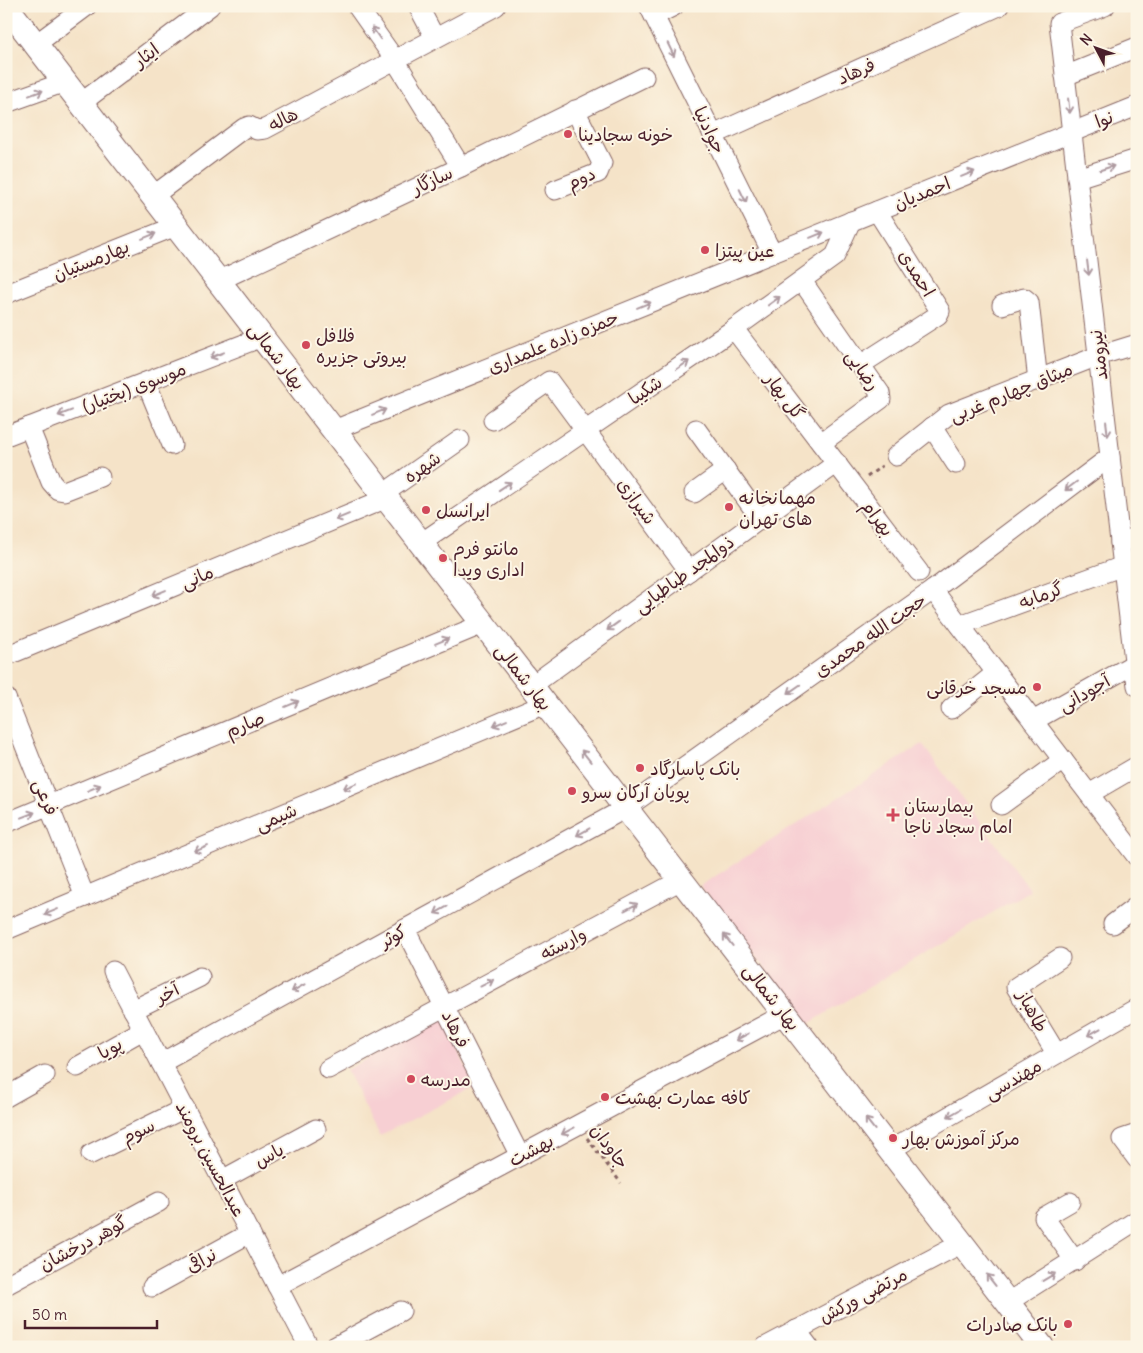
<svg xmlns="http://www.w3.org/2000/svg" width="1143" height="1353" font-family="Delius,'Playpen Sans Arabic',sans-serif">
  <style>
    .built { fill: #f7cfd3 }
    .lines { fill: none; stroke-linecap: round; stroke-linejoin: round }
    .minor-casing { stroke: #866462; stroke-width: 21 }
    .major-casing { stroke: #866462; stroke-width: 26 }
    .path { stroke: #866462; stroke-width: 3; stroke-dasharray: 4 4; stroke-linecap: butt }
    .minor { stroke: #fff; stroke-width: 19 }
    .major { stroke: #fff; stroke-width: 24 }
    .oneway { stroke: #ae9aa0 }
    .poi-dot { fill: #d1495b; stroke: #fcf5e5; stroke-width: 2 }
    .labels { text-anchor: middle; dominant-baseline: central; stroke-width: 4; stroke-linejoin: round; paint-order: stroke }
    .street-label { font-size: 18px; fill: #4a1f2b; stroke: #fcf5e5 }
    .poi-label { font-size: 18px; fill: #4a1f2b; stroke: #fcf5e5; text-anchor: start }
  </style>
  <rect width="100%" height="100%" fill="#fcf5e5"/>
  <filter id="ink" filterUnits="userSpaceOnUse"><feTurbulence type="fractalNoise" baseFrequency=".02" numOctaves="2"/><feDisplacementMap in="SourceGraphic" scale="10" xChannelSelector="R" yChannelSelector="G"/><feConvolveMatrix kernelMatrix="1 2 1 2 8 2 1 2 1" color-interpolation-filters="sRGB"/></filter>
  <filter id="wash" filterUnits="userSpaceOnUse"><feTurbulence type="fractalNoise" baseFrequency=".0096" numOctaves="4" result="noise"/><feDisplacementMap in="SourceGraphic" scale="20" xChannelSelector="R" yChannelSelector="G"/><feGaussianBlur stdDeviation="1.12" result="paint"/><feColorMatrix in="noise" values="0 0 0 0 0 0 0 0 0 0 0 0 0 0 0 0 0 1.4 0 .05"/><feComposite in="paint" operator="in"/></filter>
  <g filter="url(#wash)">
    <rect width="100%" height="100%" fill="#f5e3c8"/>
    <g class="built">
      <polygon points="922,744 1030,890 808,1024 700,886"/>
      <polygon points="444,1019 475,1087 380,1136 346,1070"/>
    </g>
  </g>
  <g filter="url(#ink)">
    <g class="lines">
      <defs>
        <g id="minor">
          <polyline points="357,6 395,60 461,167"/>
          <polyline points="418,6 435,38"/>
          <polyline points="649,6 772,253"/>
          <polyline points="1105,6 1059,23 1137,686"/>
          <polyline points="654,16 674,6"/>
          <polyline points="36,44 87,6"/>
          <polyline points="1065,76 1137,47"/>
          <polyline points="6,103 65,82"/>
          <polyline points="81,103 210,6"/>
          <polyline points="713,135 999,6"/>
          <polyline points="1077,178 1137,159"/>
          <polyline points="555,190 598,173 602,163 575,110"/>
          <polyline points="153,196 244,128 249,126 257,130 265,129 496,6"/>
          <polyline points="218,281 461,167 644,77"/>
          <polyline points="802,281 880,393 881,399 821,443"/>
          <polyline points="6,294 176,226"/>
          <polyline points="1002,305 1024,298 1029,302 1038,381"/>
          <polyline points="734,329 919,572"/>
          <polyline points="868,360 938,315 940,311 877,211"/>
          <polyline points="146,382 172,445"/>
          <polyline points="493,420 549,381 689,571"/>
          <polyline points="29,427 51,482 58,490 64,491 100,477"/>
          <polyline points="932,427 956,464"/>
          <polyline points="696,429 760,518"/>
          <polyline points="334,430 1137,106"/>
          <polyline points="6,436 262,337"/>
          <polyline points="896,456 949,414 1098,356 1137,344"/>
          <polyline points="694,493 726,470"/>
          <polyline points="383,494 460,440"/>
          <polyline points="421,543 734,329 835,256 851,221"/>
          <polyline points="1120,543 1137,537"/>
          <polyline points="933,590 1137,857"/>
          <polyline points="960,625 1123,566"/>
          <polyline points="6,656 387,498"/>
          <polyline points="531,686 837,463"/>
          <polyline points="6,698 85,897"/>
          <polyline points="951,709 996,673"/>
          <polyline points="1033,721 1134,664"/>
          <polyline points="1089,794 1137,766"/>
          <polyline points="1001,805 1063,760"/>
          <polyline points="6,823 483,624"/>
          <polyline points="1113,924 1137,906"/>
          <polyline points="405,929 520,1156"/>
          <polyline points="6,930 545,704"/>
          <polyline points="113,971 309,1347"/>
          <polyline points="133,1010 200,977"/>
          <polyline points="1056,1053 1016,987 1060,958"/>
          <polyline points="161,1063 626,808 933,590 1110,457"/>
          <polyline points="77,1067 143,1030"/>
          <polyline points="328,1069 681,880"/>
          <polyline points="6,1097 45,1075"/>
          <polyline points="1137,1134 1122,1139 1137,1159"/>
          <polyline points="890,1150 1137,1008"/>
          <polyline points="91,1154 185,1108"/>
          <polyline points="222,1180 316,1129"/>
          <polyline points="1070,1202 1044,1217 1075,1261"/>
          <polyline points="6,1285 159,1202"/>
          <polyline points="277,1286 785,1014"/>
          <polyline points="152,1287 250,1233"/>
          <polyline points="1008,1302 1137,1220"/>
          <polyline points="796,1330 809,1347"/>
          <polyline points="334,1347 401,1311"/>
          <polyline points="765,1347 962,1243"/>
        </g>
        <polyline id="major" points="6,6 1042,1347"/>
      </defs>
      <use href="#minor" class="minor-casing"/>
      <use href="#major" class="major-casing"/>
      <g class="path">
        <polyline points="867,477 882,466"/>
        <polyline points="587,1138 621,1183"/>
      </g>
      <use href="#minor" class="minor"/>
      <use href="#major" class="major"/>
    </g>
    <defs><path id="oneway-shaft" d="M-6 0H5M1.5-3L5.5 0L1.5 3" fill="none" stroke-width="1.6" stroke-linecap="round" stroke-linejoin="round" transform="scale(1.25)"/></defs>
    <g class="oneway">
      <use href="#oneway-shaft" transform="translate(376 33) rotate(-125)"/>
      <use href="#oneway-shaft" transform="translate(671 50) rotate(64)"/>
      <use href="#oneway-shaft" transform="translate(36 93) rotate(-20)"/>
      <use href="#oneway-shaft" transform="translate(1069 106) rotate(83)"/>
      <use href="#oneway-shaft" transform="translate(1107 168) rotate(-18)"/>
      <use href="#oneway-shaft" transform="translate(968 174) rotate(-22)"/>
      <use href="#oneway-shaft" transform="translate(743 196) rotate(64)"/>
      <use href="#oneway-shaft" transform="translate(817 235) rotate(-22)"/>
      <use href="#oneway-shaft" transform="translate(149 236) rotate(-22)"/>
      <use href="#oneway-shaft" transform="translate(1088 268) rotate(83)"/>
      <use href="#oneway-shaft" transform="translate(774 301) rotate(-36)"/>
      <use href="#oneway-shaft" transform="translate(644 305) rotate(-22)"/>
      <use href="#oneway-shaft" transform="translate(217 355) rotate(159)"/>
      <use href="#oneway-shaft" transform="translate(683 365) rotate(-34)"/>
      <use href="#oneway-shaft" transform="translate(379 412) rotate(-22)"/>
      <use href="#oneway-shaft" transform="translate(65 413) rotate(159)"/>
      <use href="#oneway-shaft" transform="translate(1107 429) rotate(83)"/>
      <use href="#oneway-shaft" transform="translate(505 486) rotate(-34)"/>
      <use href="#oneway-shaft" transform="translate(1071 486) rotate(143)"/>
      <use href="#oneway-shaft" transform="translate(342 517) rotate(157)"/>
      <use href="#oneway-shaft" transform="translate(159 593) rotate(157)"/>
      <use href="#oneway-shaft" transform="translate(613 626) rotate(144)"/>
      <use href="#oneway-shaft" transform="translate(442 641) rotate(-23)"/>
      <use href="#oneway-shaft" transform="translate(794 689) rotate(145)"/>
      <use href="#oneway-shaft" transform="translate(292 704) rotate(-23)"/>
      <use href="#oneway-shaft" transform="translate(500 723) rotate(157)"/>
      <use href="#oneway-shaft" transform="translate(586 756) rotate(-128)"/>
      <use href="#oneway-shaft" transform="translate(350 786) rotate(157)"/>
      <use href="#oneway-shaft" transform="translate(94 788) rotate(-23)"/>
      <use href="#oneway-shaft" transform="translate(28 815) rotate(-21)"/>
      <use href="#oneway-shaft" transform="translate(583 832) rotate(151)"/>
      <use href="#oneway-shaft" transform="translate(201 849) rotate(157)"/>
      <use href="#oneway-shaft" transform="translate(631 907) rotate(-28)"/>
      <use href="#oneway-shaft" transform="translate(441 910) rotate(151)"/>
      <use href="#oneway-shaft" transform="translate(51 912) rotate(157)"/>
      <use href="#oneway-shaft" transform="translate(728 940) rotate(-128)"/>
      <use href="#oneway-shaft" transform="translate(487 983) rotate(-28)"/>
      <use href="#oneway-shaft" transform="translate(298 988) rotate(151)"/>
      <use href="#oneway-shaft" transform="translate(1094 1032) rotate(151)"/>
      <use href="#oneway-shaft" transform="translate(742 1037) rotate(152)"/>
      <use href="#oneway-shaft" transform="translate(954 1113) rotate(150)"/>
      <use href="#oneway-shaft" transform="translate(870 1124) rotate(-128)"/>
      <use href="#oneway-shaft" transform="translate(568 1131) rotate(152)"/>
      <use href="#oneway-shaft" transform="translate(1049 1277) rotate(-31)"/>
      <use href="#oneway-shaft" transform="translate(991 1280) rotate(-128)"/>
    </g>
  </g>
  <g class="poi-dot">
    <circle cx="568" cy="134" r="5"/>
    <circle cx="705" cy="250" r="5"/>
    <circle cx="306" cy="345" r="5"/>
    <circle cx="729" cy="507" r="5"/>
    <circle cx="426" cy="510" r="5"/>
    <circle cx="443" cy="558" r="5"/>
    <circle cx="1037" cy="687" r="5"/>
    <circle cx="640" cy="768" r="5"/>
    <circle cx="572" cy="791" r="5"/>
    <path d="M890.5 807.5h5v5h5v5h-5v5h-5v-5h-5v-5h5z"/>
    <circle cx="411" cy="1079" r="5"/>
    <circle cx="605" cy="1097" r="5"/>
    <circle cx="893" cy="1138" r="5"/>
    <circle cx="1068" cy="1324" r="5"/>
  </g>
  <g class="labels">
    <g class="street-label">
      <text transform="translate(146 55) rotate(-37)">ایثار</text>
      <text transform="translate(856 71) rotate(-24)">فرهاد</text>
      <text transform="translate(283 119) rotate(-27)">هاله</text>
      <text transform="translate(1104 119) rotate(-22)">نوا</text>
      <text transform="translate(710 130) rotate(64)">جوادنیا</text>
      <text transform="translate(581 178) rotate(-25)">دوم</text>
      <text transform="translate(432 180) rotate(-25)">سازگار</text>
      <text transform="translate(922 193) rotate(-22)">احمدیان</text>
      <text transform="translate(91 260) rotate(-22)">بهارمستیان</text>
      <text transform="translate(917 273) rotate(58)">احمدی</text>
      <text transform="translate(553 342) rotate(-22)">حمزه زاده علمداری</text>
      <text transform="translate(1098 355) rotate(-97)">نیرومند</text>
      <text transform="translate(277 356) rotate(52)">بهار شمالی</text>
      <text transform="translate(863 370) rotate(55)">رضایی</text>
      <text transform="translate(134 387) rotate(-21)">موسوی (بختیار)</text>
      <text transform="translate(645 390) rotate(-34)">شکیبا</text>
      <text transform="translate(1011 392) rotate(-22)">میثاق چهارم غربی</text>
      <text transform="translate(785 396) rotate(53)">گل بهار</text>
      <text transform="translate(422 467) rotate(-35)">شهره</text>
      <text transform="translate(637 501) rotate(54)">شیرازی</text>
      <text transform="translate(878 518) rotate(53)">بهرام</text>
      <text transform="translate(684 574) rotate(-36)">ذوالمجد طباطبایی</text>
      <text transform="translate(197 577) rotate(-23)">مانی</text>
      <text transform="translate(1041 595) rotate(-20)">گرمابه</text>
      <text transform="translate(870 635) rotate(-35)">حجت الله محمدی</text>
      <text transform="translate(524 677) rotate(52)">بهار شمالی</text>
      <text transform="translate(1084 693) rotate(-30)">آجودانی</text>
      <text transform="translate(245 724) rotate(-23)">صارم</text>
      <text transform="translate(46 797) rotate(68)">فرعی</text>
      <text transform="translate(276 817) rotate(-23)">شیمی</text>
      <text transform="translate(393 936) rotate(-29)">کوثر</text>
      <text transform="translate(563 943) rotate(-28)">وارسته</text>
      <text transform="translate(167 993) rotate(-27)">آخر</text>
      <text transform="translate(772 997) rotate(52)">بهار شمالی</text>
      <text transform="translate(1033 1011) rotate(62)">طاهباز</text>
      <text transform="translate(456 1029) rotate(63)">فرهاد</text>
      <text transform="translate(110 1048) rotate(-29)">پویا</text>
      <text transform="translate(1013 1079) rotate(-30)">مهندسی</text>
      <text transform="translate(138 1131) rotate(-26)">سوم</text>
      <text transform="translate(610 1146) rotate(53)">جاودان</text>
      <text transform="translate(531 1150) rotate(-28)">بهشت</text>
      <text transform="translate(269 1155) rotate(-29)">یاس</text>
      <text transform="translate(211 1159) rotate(62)">عبدالحسین برومند</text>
      <text transform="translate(83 1243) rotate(-28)">گوهر درخشان</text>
      <text transform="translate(201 1260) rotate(-29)">نراقی</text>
      <text transform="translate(863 1295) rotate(-28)">مرتضی ورکش</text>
    </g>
    <g class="poi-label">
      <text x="578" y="134">خونه سجادینا</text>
      <text x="715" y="250">عین پیتزا</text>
      <text x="316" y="335">فلافل<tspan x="316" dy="21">بیروتی جزیره</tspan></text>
      <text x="739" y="497">مهمانخانه<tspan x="739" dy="21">های تهران</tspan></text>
      <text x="436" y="510">ایرانسل</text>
      <text x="453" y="548">مانتو فرم<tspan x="453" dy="21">اداری ویدا</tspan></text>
      <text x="1027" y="687" text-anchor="end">مسجد خرقانی</text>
      <text x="650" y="768">بانک پاسارگاد</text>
      <text x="582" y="791">پویان آرکان سرو</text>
      <text x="904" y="805">بیمارستان<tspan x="904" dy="21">امام سجاد ناجا</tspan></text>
      <text x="421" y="1079">مدرسه</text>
      <text x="615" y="1097">کافه عمارت بهشت</text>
      <text x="903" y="1138">مرکز آموزش بهار</text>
      <text x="1058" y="1324" text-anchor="end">بانک صادرات</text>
    </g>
  </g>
  <rect width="1143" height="1353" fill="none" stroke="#fcf5e5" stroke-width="25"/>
  <g transform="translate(1096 48) rotate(311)" stroke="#fcf5e5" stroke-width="4" paint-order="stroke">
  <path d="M0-4L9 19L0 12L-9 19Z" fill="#4a1f2b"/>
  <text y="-8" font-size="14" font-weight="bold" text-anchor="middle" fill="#4a1f2b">N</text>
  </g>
  <path d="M25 1320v8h132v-8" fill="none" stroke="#4a1f2b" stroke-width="2.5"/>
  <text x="32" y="1320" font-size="15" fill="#4a1f2b" stroke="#fcf5e5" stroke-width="4" paint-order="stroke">50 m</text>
</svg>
